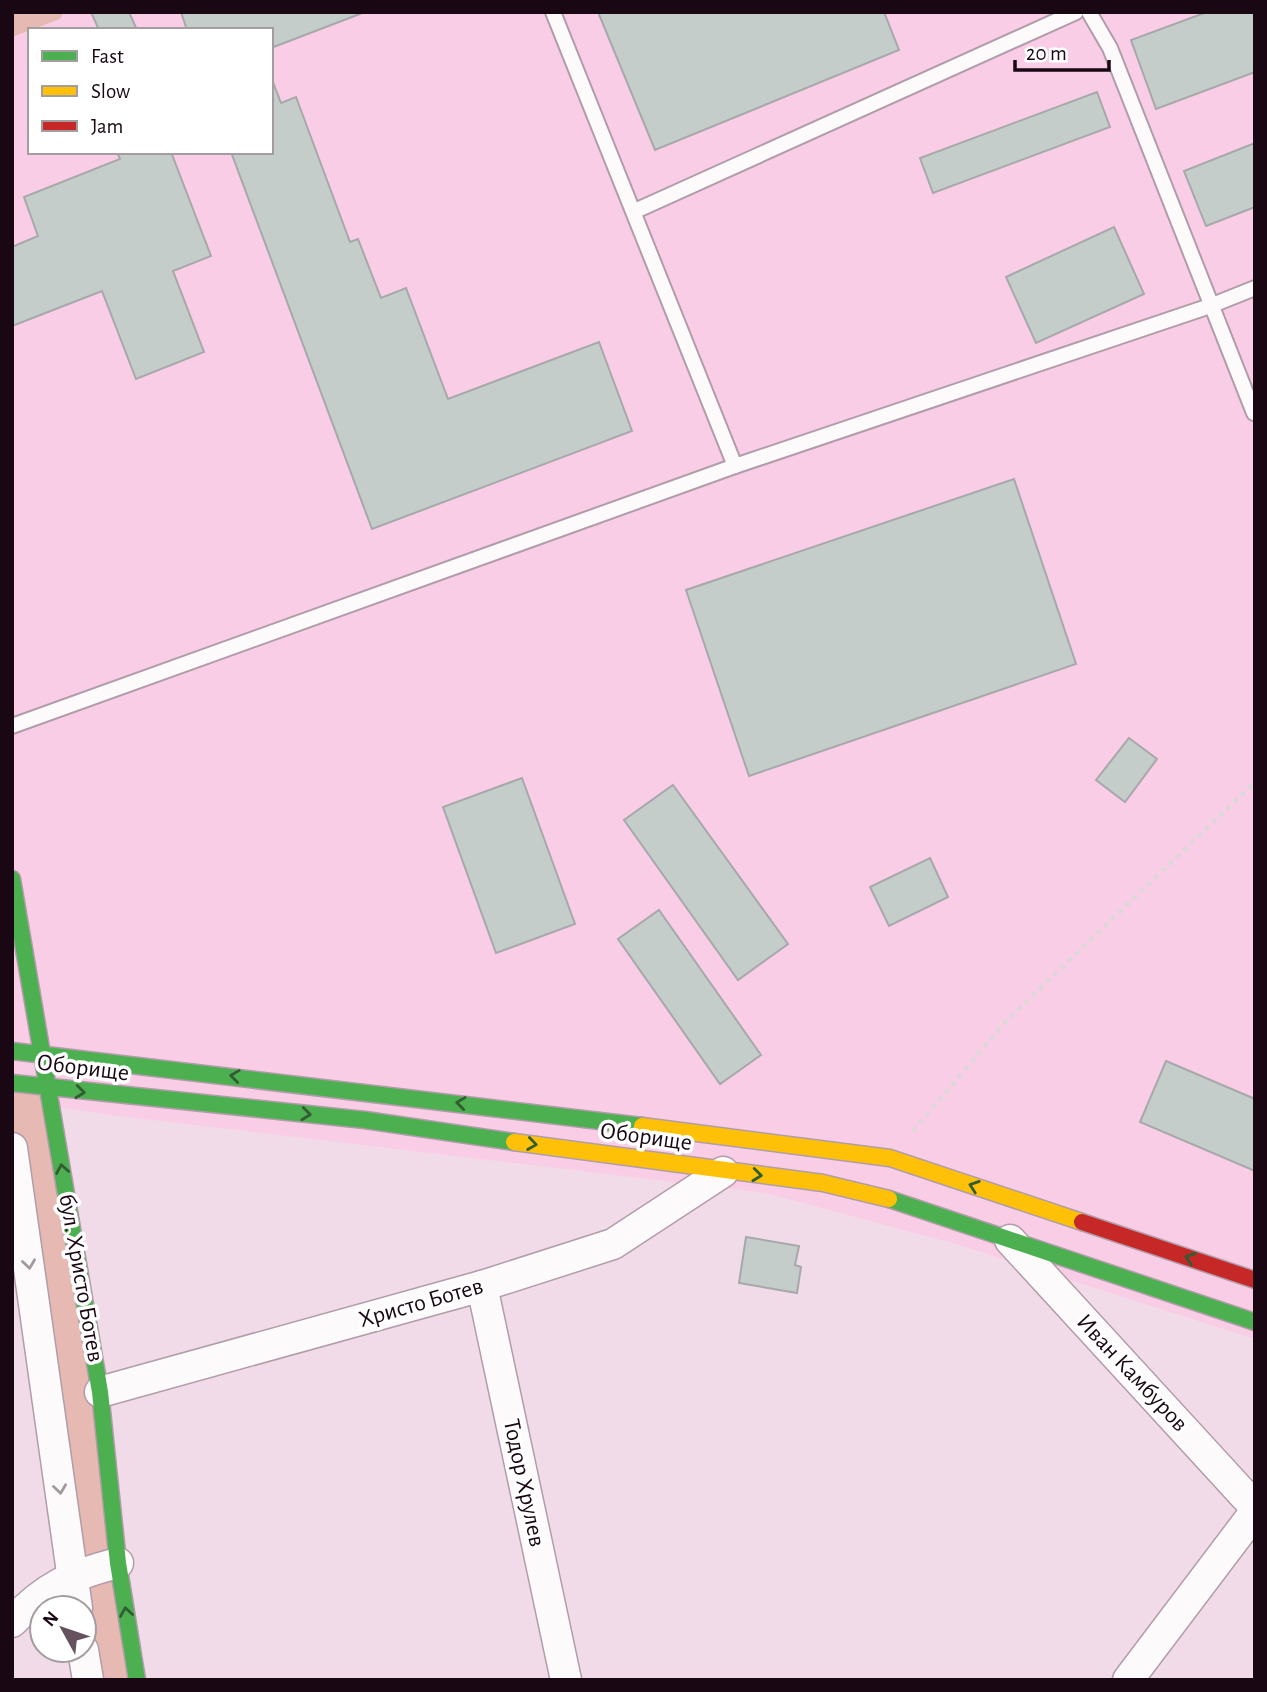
<svg xmlns="http://www.w3.org/2000/svg" width="1267" height="1692" font-family="'Alegreya Sans',sans-serif">
  <style>
    .built { fill: #f9cde6; fill-rule: evenodd }
    .green { fill: #e6bab2 }
    .building { fill: #c5cdcb; stroke: #a7a8a9; stroke-width: 2 }
    .lines { fill: none; stroke-linecap: round; stroke-linejoin: round }
    .lane-casing { stroke: #b19da9; stroke-width: 18 }
    .street-casing { stroke: #b19da9; stroke-width: 33 }
    .fast-casing { stroke: #b19da9; stroke-width: 19 }
    .slow-casing { stroke: #b19da9; stroke-width: 19 }
    .jam-casing { stroke: #b19da9; stroke-width: 19 }
    .path { stroke: #ded7da; stroke-width: 4.5; stroke-dasharray: 5 5; stroke-linecap: butt }
    .lane { stroke: #fdfafc; stroke-width: 14 }
    .street { stroke: #fdfafc; stroke-width: 30 }
    .fast { stroke: #4caf50; stroke-width: 16 }
    .slow { stroke: #ffc107; stroke-width: 16 }
    .jam { stroke: #c62828; stroke-width: 16 }
    .oneway { stroke: #325c32 }
    .oneway2 { stroke: #a2999f }
    .labels { text-anchor: middle; dominant-baseline: central; stroke-width: 7; stroke-linejoin: round; paint-order: stroke }
    .street-label { font-size: 24px; fill: #190813; stroke: #fff }
  </style>
  <rect width="100%" height="100%" fill="#f2dbe8"/>
  <path class="built" d="M 12,12 L 1255,12 L 1255,1339 L 963,1246 L 766,1193 L 110,1115 L 12,1100 ZM 30,30 L 271,30 L 271,152 L 30,152 Z"/>
  <g class="green">
    <polygon points="12,12 64,12 60,19 12,37"/>
    <polygon points="12,1083 49,1089 137,1680 88,1680 84,1608 12,1148"/>
  </g>
  <g class="building">
    <polygon points="91,12 129,12 137,30 99,30"/>
    <polygon points="181,12 365,12 271,48 271,30 187,30"/>
    <polygon points="598,12 884,12 899,50 655,150"/>
    <polygon points="1207,12 1255,12 1255,72 1156,109 1131,40"/>
    <polygon points="271,77 281,103 296,97 350,242 358,239 381,298 406,288 448,399 599,342 632,431 372,529 231,152 271,152"/>
    <polygon points="1097,92 1110,127 933,193 920,158"/>
    <polygon points="1255,143 1255,207 1206,226 1184,171"/>
    <polygon points="117,152 171,152 211,256 173,271 204,352 136,379 102,291 12,326 12,247 38,236 24,197 120,159"/>
    <polygon points="1114,227 1144,294 1036,343 1006,277"/>
    <polygon points="1014,479 1076,664 749,776 686,590"/>
    <polygon points="1129,738 1157,759 1125,802 1096,780"/>
    <polygon points="522,778 575,924 496,953 443,807"/>
    <polygon points="673,785 788,944 738,980 624,820"/>
    <polygon points="930,858 948,897 889,926 870,887"/>
    <polygon points="659,910 761,1055 720,1084 618,939"/>
    <polygon points="1166,1061 1255,1099 1255,1171 1140,1122"/>
    <polygon points="746,1237 799,1246 795,1265 801,1267 797,1293 739,1283"/>
  </g>
  <g class="lines">
    <defs>
      <g id="lane">
        <polyline points="553,12 735,466"/>
        <polyline points="1089,12 1110,48 1254,413"/>
        <polyline points="635,211 1076,12"/>
        <polyline points="12,726 735,466 1210,306 1255,288"/>
      </g>
      <g id="street">
        <polyline points="12,1148 77,1608"/>
        <polyline points="1010,1240 1255,1507"/>
        <polyline points="482,1286 566,1680"/>
        <polyline points="100,1392 482,1286 613,1244 723,1172"/>
        <path d="M 12,1622 C 46,1586 71,1575 118,1563"/>
        <polyline points="83,1650 88,1680"/>
        <polyline points="1128,1680 1255,1512"/>
      </g>
      <g id="fast">
        <polyline points="12,879 100,1392 118,1563 137,1680"/>
        <polyline points="12,1051 642,1126"/>
        <polyline points="12,1083 365,1120 514,1142"/>
        <polyline points="889,1199 1255,1322"/>
      </g>
      <g id="slow">
        <polyline points="642,1126 890,1158 1082,1222"/>
        <polyline points="514,1142 823,1183 889,1199"/>
      </g>
      <polyline id="jam" points="1082,1222 1255,1280"/>
    </defs>
    <use href="#lane" class="lane-casing"/>
    <use href="#street" class="street-casing"/>
    <use href="#fast" class="fast-casing"/>
    <use href="#slow" class="slow-casing"/>
    <use href="#jam" class="jam-casing"/>
    <polyline class="path" points="913,1131 1006,1021 1255,782"/>
    <use href="#lane" class="lane"/>
    <use href="#street" class="street"/>
    <use href="#fast" class="fast"/>
    <use href="#slow" class="slow"/>
    <use href="#jam" class="jam"/>
  </g>
  <defs><path id="oneway-chevron" d="M-2-3.5L2.5 0L-2 3.5" fill="none" stroke-width="1.6" stroke-linecap="round" stroke-linejoin="round" transform="scale(1.75)"/></defs>
  <g class="oneway">
    <use href="#oneway-chevron" transform="translate(235 1076) rotate(-173)"/>
    <use href="#oneway-chevron" transform="translate(80 1092) rotate(6)"/>
    <use href="#oneway-chevron" transform="translate(461 1103) rotate(-173)"/>
    <use href="#oneway-chevron" transform="translate(306 1114) rotate(6)"/>
    <use href="#oneway-chevron" transform="translate(532 1144) rotate(8)"/>
    <use href="#oneway-chevron" transform="translate(62 1169) rotate(-100)"/>
    <use href="#oneway-chevron" transform="translate(757 1175) rotate(6)"/>
    <use href="#oneway-chevron" transform="translate(974 1186) rotate(-161)"/>
    <use href="#oneway-chevron" transform="translate(1190 1258) rotate(-161)"/>
    <use href="#oneway-chevron" transform="translate(126 1612) rotate(-99)"/>
  </g>
  <g class="oneway2">
    <use href="#oneway-chevron" transform="translate(29 1264) rotate(82)"/>
    <use href="#oneway-chevron" transform="translate(60 1489) rotate(82)"/>
  </g>
  <g class="labels">
    <g class="street-label">
      <text transform="translate(83 1068) rotate(7)">Оборище</text>
      <text transform="translate(646 1137) rotate(8)">Оборище</text>
      <text transform="translate(81 1278) rotate(80)">бул. Христо Ботев</text>
      <text transform="translate(421 1303) rotate(-16)">Христо Ботев</text>
      <text transform="translate(1132 1373) rotate(47)">Иван Камбуров</text>
      <text transform="translate(524 1483) rotate(78)">Тодор Хрулев</text>
    </g>
  </g>
  <rect width="1267" height="1692" fill="none" stroke="#190813" stroke-width="28"/>
  <rect x="28" y="28" width="245" height="126" fill="#ffffff" stroke="#a39ca1" stroke-width="2"/>
  <rect x="42" y="51" width="35" height="10" fill="#4caf50" stroke="#a39ca1" stroke-width="2"/>
  <text x="91" y="63" font-size="21" fill="#190813">Fast</text>
  <rect x="42" y="86" width="35" height="10" fill="#ffc107" stroke="#a39ca1" stroke-width="2"/>
  <text x="91" y="98" font-size="21" fill="#190813">Slow</text>
  <rect x="42" y="121" width="35" height="10" fill="#c62828" stroke="#a39ca1" stroke-width="2"/>
  <text x="91" y="133" font-size="21" fill="#190813">Jam</text>
  <g transform="translate(63 1629) rotate(310)"><circle r="33" fill="#ffffff" stroke="#a39ca1" stroke-width="2"/>
  <path d="M0-5L12 26L0 18L-12 26Z" fill="#65525e"/>
  <text y="-10" font-size="19" font-weight="bold" text-anchor="middle" fill="#190813">N</text>
  </g>
  <path d="M1015 60v10h94v-10" fill="none" stroke="#190813" stroke-width="3.5"/>
  <text x="1026" y="60" font-size="21" fill="#190813" stroke="#ffffff" stroke-width="5" paint-order="stroke">20 m</text>
</svg>
